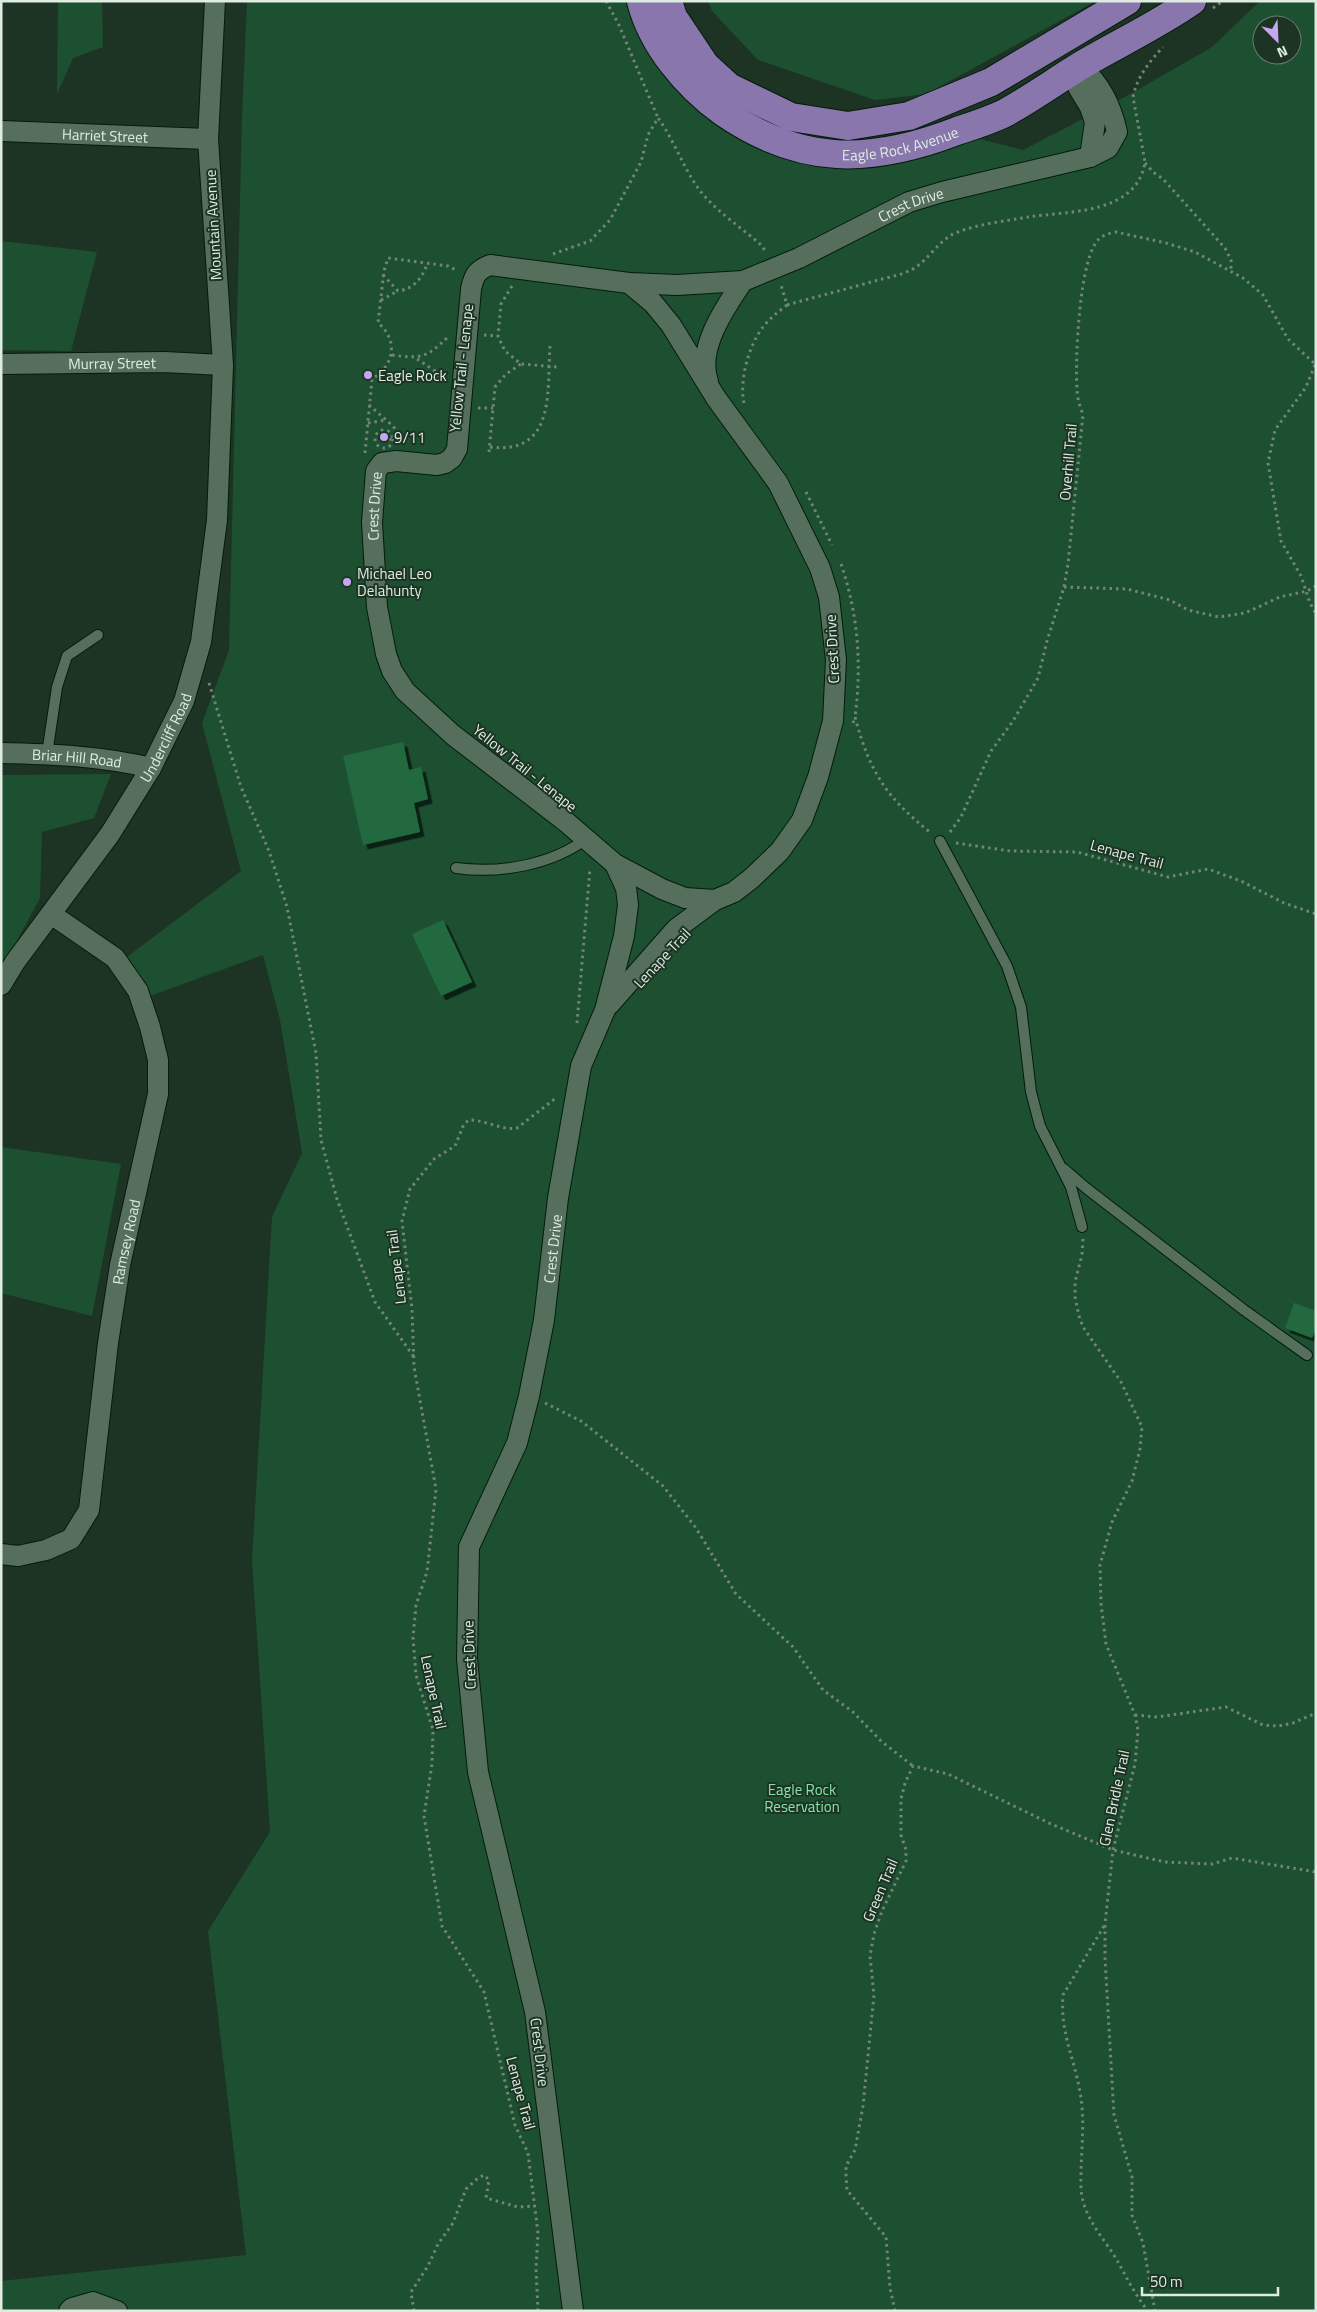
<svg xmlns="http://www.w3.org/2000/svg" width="1317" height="2312" font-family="'Titillium Web',sans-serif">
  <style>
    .green { fill: #1c5031; fill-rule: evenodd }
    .building { fill: #23693f; filter: url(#shadow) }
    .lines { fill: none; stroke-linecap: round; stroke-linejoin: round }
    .service-casing { stroke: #051b0d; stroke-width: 12 }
    .minor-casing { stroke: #051b0d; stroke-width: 22 }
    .primary-casing { stroke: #051b0d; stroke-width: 30 }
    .path { stroke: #728578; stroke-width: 3; stroke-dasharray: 2.5 4; stroke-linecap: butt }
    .service { stroke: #566f5d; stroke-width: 10 }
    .minor { stroke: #566f5d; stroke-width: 20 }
    .primary { stroke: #8876ac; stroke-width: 28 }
    .poi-dot { fill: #c6a6f0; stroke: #1d3424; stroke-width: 2 }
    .labels { text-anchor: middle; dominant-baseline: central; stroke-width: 4; stroke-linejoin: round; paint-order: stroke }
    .street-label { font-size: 15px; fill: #deece2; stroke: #1d3424 }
    .poi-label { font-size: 15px; fill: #deece2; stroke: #1d3424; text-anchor: start }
    .park-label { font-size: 15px; fill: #84e3a4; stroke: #1d3424 }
  </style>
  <defs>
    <filter id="shadow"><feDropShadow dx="4.5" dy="4.5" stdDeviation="0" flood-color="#0009"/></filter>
  </defs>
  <rect width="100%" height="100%" fill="#1d3424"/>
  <g class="green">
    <polygon points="58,1 102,1 103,47 73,58 57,94"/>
    <path d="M 247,1 L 644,1 L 770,141 L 881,150 L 976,138 L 1023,150 L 1125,97 L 1212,47 L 1260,1 L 1316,1 L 1316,2311 L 1,2311 L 1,2281 L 246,2255 L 208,1931 L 270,1832 L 252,1560 L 272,1217 L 302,1153 L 280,1020 L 263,955 L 147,997 L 123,960 L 241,871 L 202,723 L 229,650 L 242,117 ZM 1262,25 L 1292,25 L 1292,55 L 1262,55 Z"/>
    <polygon points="708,1 1096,1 926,94 875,100 758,60 712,11"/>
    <polygon points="1,241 97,252 71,351 1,350"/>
    <polygon points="111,774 94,818 42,832 40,898 1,970 1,775"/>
    <polygon points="1,1147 121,1164 92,1316 1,1293"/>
  </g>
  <g class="building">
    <polygon points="403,742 409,770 421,767 428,799 414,803 420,832 363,845 343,756"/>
    <polygon points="443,920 472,982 441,996 412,934"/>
    <polygon points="1294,1303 1316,1311 1316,1329 1312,1338 1285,1328"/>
  </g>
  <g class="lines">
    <defs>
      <g id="service">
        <polyline points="47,754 57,687 67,656 98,635"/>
        <polyline points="940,841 1007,966 1021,1007 1031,1092 1040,1126 1071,1187 1082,1227"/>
        <path d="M 456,868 C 499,874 551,865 586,839"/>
        <polyline points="1064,1169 1086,1188 1244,1310 1307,1355"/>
      </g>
      <g id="minor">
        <polyline points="1080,66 1078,87 1090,107 1095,122 1090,157"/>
        <path id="s1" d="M 1,131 L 208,139"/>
        <path id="s2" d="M 1,364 L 164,362 L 223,365"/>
        <path d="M 708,381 C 696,349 726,306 743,281"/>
        <path id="s3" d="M 1,753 C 51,754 102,756 151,768"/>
        <path id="s4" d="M 715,900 L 685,898 L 662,889 L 615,864 L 565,821 L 453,735 L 405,691 L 392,671 L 386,654 L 377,607 L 372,522 L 376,471 L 382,463 L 396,461 L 437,465 L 445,463 L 452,458 L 457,449 L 471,289 C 474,275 477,270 490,265 L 629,283 L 677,285 L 743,281 L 799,258 L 909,202 L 942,192 L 1090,157 L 1108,148 L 1117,132 C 1111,105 1101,85 1080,66"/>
        <path id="s5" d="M 1,985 L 15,962 L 110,834 L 151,768 L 184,701 L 201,642 L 217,520 L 223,365 L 208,139 L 215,1"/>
        <polyline points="609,1005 676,929 715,900 734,892 752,878 780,851 802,820 818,777 833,721 836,660 829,597 820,568 778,483 716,398 671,325 653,303 629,283"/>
        <path id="s6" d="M 1,1554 L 18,1556 L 46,1550 L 71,1539 L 89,1510 L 108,1343 L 120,1265 L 158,1094 L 158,1060 L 150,1027 L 138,991 L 115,958 L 51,914"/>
        <polyline points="69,2311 72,2308 93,2302 117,2311"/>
        <path id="s7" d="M 573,2311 L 535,2012 L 478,1772 L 467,1659 L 469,1547 L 517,1443 L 529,1396 L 544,1320 L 558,1198 L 581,1066 L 605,1010 L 624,936 L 628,905 L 626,888 L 615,864"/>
      </g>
      <g id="primary">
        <path id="s8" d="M 641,1 C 652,45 687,86 723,112 C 801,166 871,164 957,131 C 972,126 988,121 1003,114 C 1029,100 1054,82 1080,66 C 1117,44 1156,26 1192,1"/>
        <polyline points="668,1 673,17 705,65 729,87 791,117 848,126 909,116 991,82 1127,1"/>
      </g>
    </defs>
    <use href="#service" class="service-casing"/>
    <use href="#minor" class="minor-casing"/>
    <use href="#primary" class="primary-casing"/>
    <g class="path">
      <polyline points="606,1 619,25 658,118"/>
      <polyline points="1213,8 1223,1"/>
      <polyline points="1145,163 1153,172 1163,179 1225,248 1231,260 1231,272"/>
      <path d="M 553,254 L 590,241 L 610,220 L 641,162 L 648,135 L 658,118 C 674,140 683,167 698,188 C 715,211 741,227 761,245 L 766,252"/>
      <path d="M 383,275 L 398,291 C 413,289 422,279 427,264"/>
      <polyline points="512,286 501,304 498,336 505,351 521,364 557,367"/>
      <polyline points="381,300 398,291"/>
      <path d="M 787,305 C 815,297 843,290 871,282 C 884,278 899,276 911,270 C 929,261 938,239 958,232 C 979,224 1005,221 1028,217 C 1067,211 1137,215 1145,162 L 1133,97 C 1137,77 1149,62 1163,47"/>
      <polyline points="484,335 498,336"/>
      <path d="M 392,355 C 421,359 426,358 448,337"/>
      <polyline points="417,359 435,371 444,382"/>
      <polyline points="1315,365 1306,387 1275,430 1268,463 1281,541 1301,576 1310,603 1316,614"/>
      <path d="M 744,403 C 739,380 749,345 763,327 C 770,318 778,312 787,305 L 781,285"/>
      <polyline points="369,405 393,426 405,443"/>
      <polyline points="478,408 493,408"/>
      <polyline points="368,423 386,420"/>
      <circle cx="384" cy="439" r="9"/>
      <polyline points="389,439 403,440"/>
      <path d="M 490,447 C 556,455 547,391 550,346"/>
      <polyline points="489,452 495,387 506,374 521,364"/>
      <path d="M 365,453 L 372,379 C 394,366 399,340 378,323 L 384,271 L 388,258 L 448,266 L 458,271"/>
      <polyline points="806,492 832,545"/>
      <path d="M 841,564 C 858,613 862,665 855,717"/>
      <polyline points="1064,587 1127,589 1170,600 1188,610 1219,617 1245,613 1280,597 1307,591 1316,586"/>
      <polyline points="209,683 241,787 269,851 287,907 316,1053 321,1140 337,1199 375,1302 414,1357"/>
      <path d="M 853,723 L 855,717 C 870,773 886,797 931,833"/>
      <path d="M 950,832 L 961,817 L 991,751 L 1013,721 L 1038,678 L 1047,641 L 1064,587 L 1068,564 L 1083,415 C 1080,406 1077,398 1077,389 C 1075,361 1079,257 1099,239 C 1103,235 1110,233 1116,232 L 1166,243 L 1195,252 L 1243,278 L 1263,295 L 1288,339 L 1316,365"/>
      <polyline points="956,843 1010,851 1077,852 1168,877 1208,869 1241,881 1284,903 1316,914"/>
      <polyline points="577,1023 590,868"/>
      <polyline points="1083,1239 1082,1255 1075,1282 1075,1297 1079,1316 1083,1327 1121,1382 1142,1427 1140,1449 1132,1481 1112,1522 1100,1565 1101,1604 1106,1644 1135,1715 1138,1730 1135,1764 1113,1850 1105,1924 1105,1958 1114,2115 1132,2177 1132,2215 1143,2243 1155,2311"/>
      <polyline points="545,1403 581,1421 663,1486 696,1528 736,1594 793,1647 823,1690 853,1712 881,1741 913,1766"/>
      <polyline points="1135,1715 1157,1717 1226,1707 1263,1725 1278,1726 1293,1723 1316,1713"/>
      <path d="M 1104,1926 L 1063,1995 C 1060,2033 1074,2057 1080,2092 C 1086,2124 1080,2156 1081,2188 C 1082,2213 1099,2233 1112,2252 C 1125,2273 1132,2291 1148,2311"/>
      <polyline points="414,2311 411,2292 428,2266 438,2244 453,2223 466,2189 478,2178 484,2175 489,2180 486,2198 518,2207 535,2206"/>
      <path d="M 538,2311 L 536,2269 L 538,2233 L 528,2153 L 515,2125 L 484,1992 L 442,1926 L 424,1816 L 432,1764 L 433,1730 L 416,1675 L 413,1638 L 416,1605 L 427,1572 L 436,1489 L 414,1367 L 412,1309 L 402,1221 L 410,1189 L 434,1159 L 455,1146 L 464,1124 L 469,1120 C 486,1120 503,1131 517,1128 L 556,1098"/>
      <polyline points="895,2311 890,2288 886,2237 847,2190 846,2176 846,2166 855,2150 863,2106 874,1995 870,1956 874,1934 882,1911 906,1861 906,1850 901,1835 901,1799 905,1783 913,1766 948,1774 1049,1823 1113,1850 1165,1862 1212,1864 1232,1858 1316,1872"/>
    </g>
    <use href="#service" class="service"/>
    <use href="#minor" class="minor"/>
    <use href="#primary" class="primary"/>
  </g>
  <g class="poi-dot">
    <circle cx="368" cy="375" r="5"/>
    <circle cx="384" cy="437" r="5"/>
    <circle cx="347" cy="582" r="5"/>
  </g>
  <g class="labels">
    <g class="street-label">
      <text stroke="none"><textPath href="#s1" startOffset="104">Harriet Street</textPath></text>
      <text stroke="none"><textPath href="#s8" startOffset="328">Eagle Rock Avenue</textPath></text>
      <text stroke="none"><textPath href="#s4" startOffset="1331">Crest Drive</textPath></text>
      <text transform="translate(213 225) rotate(-93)">Mountain Avenue</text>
      <text stroke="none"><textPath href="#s2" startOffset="111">Murray Street</textPath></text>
      <text transform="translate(461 368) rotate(-84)">Yellow Trail - Lenape</text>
      <text transform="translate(1068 462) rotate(-85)">Overhill Trail</text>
      <text stroke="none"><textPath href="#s4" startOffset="571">Crest Drive</textPath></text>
      <text transform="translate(832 649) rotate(-93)">Crest Drive</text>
      <text stroke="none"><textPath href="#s5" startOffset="298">Undercliff Road</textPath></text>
      <text stroke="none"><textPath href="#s3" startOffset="76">Briar Hill Road</textPath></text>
      <text transform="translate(525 768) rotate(39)">Yellow Trail - Lenape</text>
      <text transform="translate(1127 854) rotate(15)">Lenape Trail</text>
      <text transform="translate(662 958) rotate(-47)">Lenape Trail</text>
      <text stroke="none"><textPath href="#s6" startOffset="378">Ramsey Road</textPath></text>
      <text stroke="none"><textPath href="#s7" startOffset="1086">Crest Drive</textPath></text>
      <text transform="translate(396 1267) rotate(-97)">Lenape Trail</text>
      <text transform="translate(469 1655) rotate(-92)">Crest Drive</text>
      <text transform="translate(434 1692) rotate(78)">Lenape Trail</text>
      <text transform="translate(1114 1798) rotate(-78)">Glen Bridle Trail</text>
      <text transform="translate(880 1890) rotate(-67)">Green Trail</text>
      <text transform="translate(540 2052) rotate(83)">Crest Drive</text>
      <text transform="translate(521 2093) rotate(75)">Lenape Trail</text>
    </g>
    <g class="poi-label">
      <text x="378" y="375">Eagle Rock</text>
      <text x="394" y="437">9/11</text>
      <text x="357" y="573">Michael Leo<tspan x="357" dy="17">Delahunty</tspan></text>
    </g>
    <g class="park-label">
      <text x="802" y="1789">Eagle Rock<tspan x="802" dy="17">Reservation</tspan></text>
    </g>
  </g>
  <rect width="1317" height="2312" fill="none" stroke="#deece2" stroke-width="5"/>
  <g transform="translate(1277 40) rotate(156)"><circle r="24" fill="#1d3424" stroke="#6a7e70"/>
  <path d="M0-4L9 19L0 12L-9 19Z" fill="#c6a6f0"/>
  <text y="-8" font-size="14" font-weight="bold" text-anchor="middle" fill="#deece2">N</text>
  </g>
  <path d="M1142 2287v8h136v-8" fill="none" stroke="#deece2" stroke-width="2.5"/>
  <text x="1150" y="2287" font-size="15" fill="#deece2" stroke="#1d3424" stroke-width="4" paint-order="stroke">50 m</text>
</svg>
